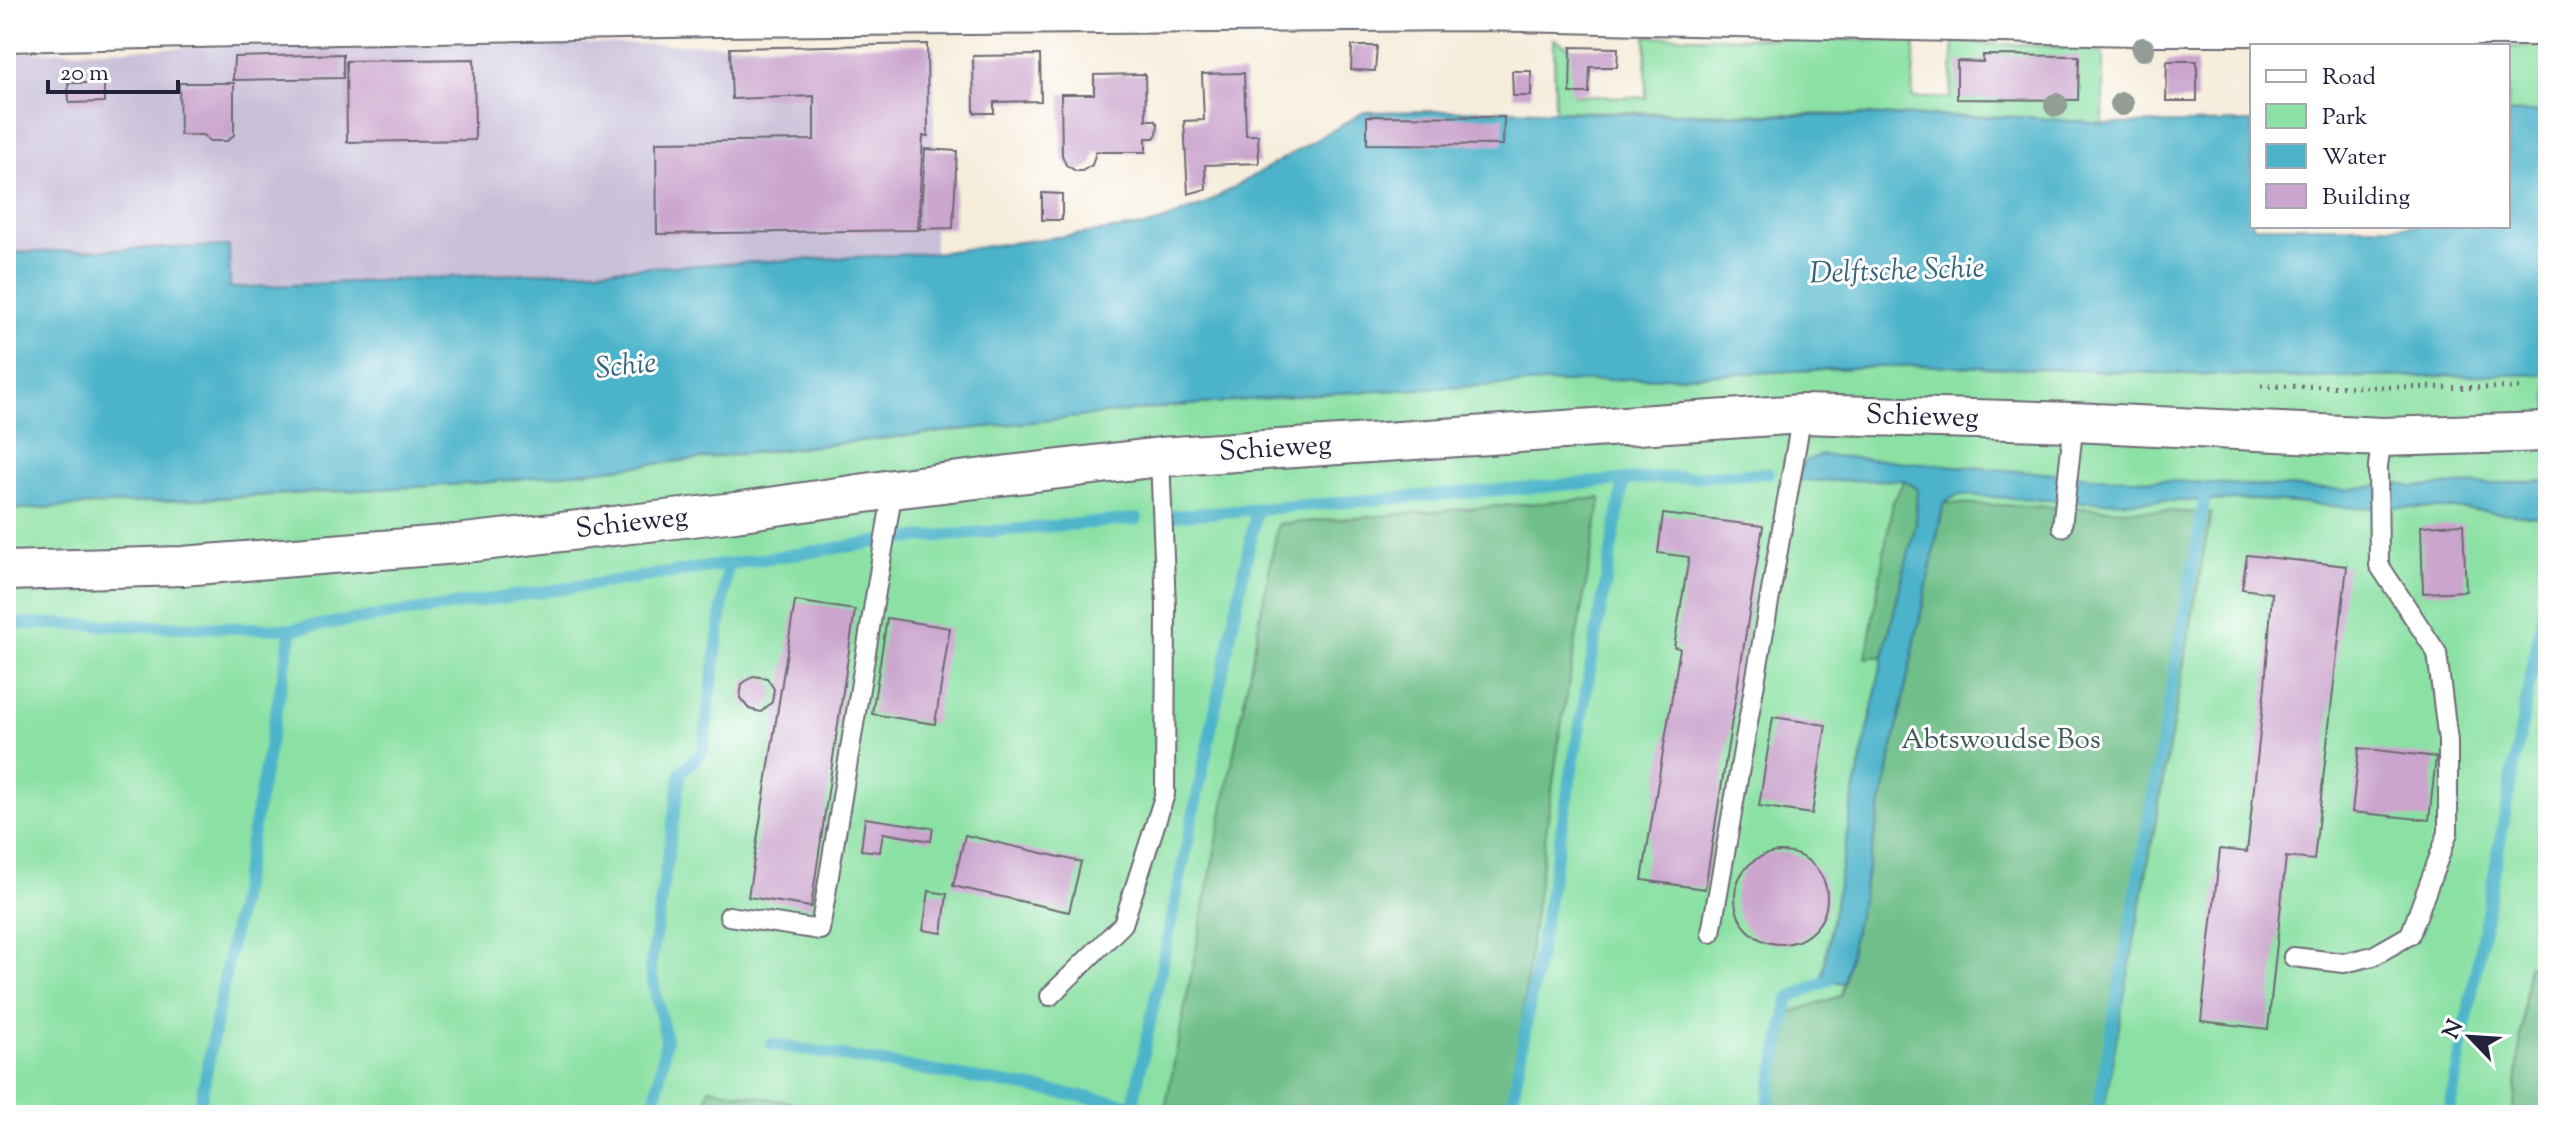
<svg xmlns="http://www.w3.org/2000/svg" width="2554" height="1121" font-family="'Sorts Mill Goudy',serif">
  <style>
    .industrial { fill: #c8bfd8 }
    .green { fill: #8be1a4; stroke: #568270; stroke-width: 2 }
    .forest { fill: #70bf8a; stroke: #497062; stroke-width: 2 }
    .water { fill: #4cb3ca; stroke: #376a82; stroke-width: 2 }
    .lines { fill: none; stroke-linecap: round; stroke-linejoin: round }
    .stream { stroke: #4cb3ca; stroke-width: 12 }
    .building { fill: #cba5cd }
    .service-casing { stroke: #6c6973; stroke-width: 22 }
    .minor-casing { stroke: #6c6973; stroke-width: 42 }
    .tertiary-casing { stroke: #6c6973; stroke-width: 48 }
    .path { stroke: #6c6973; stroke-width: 5; stroke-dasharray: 2 6; stroke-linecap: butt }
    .service { stroke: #fff; stroke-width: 18 }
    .minor { stroke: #fff; stroke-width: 38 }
    .tertiary { stroke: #fff; stroke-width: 44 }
    .tree { fill: #939d94 }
    .labels { text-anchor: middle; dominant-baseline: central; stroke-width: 6; stroke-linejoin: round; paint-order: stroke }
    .street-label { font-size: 28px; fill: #22223b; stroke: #fff }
    .park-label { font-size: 28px; fill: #425b5a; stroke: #fff }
    .water-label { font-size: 30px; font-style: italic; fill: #35637b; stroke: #fff }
  </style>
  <rect width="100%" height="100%" fill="#fff"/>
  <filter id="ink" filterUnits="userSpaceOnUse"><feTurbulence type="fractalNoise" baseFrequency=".0125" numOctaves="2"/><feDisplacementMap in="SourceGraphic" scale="16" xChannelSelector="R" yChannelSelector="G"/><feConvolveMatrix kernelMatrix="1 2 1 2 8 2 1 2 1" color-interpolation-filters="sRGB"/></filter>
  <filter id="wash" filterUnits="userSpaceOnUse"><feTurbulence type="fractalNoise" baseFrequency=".006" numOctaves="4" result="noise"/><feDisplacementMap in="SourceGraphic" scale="32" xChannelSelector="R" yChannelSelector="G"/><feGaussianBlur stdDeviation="1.8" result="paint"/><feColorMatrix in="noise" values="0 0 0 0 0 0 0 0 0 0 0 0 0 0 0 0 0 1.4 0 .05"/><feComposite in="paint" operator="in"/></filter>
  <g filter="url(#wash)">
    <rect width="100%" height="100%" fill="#f6eddb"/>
    <polygon class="industrial" points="355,42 934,46 934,253 229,288 228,246 6,253 6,53"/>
    <g class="green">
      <polygon points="1646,36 1915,41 1912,98 1950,98 1954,42 2088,48 2103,54 2103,124 2027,117 1555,111 1554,39 1573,49 1574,95 1646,98"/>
      <polygon points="2548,46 2548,111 2508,113 2508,47"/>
      <polygon points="1918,365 2309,378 2548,374 2548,1115 6,1115 6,510 482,483 1167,407 1317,394"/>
    </g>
    <g class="forest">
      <polygon points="1905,480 1917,489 1916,523 1883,656 1866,658 1893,501"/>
      <polygon points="1601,498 1560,733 1532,933 1511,1115 1164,1115 1278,524"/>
      <polygon points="1944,503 2211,513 2103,1115 1769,1115 1788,1013 1841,996"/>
      <polygon points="2528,966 2548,971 2548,1115 2513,1115"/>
      <polygon points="709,1088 860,1115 704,1115"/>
    </g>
    <g class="water">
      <polygon points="1506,110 1646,114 2027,117 2103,124 2252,122 2252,226 2508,226 2508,113 2548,111 2548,374 2309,378 1918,365 1317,394 1167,407 482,483 6,510 6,253 229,246 230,288 934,253 1151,225 1201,206 1364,112"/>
      <polygon points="1821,455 2094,477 2344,490 2398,483 2412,487 2548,481 2548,518 2453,508 2358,508 2256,500 2083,502 1959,495 1944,502 1844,983 1822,979 1853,798 1884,652 1916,523 1917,489 1905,480 1797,481 1804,461"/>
    </g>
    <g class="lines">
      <g class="stream">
        <polyline points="1171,516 1624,480 1768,473"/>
        <polyline points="6,623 292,629 891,540 1137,519"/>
        <polyline points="771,1044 1133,1105 1257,508"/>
        <polyline points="198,1115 292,629"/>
        <polyline points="653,1115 666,1039 650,969 681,772 703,751 728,564"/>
        <polyline points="1510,1115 1624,480"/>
        <polyline points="1766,1115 1789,998 1830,979 1833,967"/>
        <polyline points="2097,1115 2206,490"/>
        <polyline points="2449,1115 2548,584"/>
      </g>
    </g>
    <g id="blocks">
      <g class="building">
        <polygon points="927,44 928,136 923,136 918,230 657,234 656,142 814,140 814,96 732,99 730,48"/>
        <polygon points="1352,46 1377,46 1375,71 1351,70"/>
        <polygon points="1571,47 1618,48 1617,67 1590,67 1589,93 1570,93"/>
        <polygon points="343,54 343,78 233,80 234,57"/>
        <polygon points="1040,55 1041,101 994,102 994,113 974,113 973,56"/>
        <polygon points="1983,55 2079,56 2078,100 1957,99 1957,61 1983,62"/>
        <polygon points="474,59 475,140 347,142 346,61"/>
        <polygon points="2167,61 2197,61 2197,101 2166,101"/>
        <polygon points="1512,71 1531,71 1531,96 1513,96"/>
        <polygon points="1244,73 1246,135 1258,135 1259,163 1205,165 1206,189 1188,194 1184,121 1204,120 1202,74"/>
        <polygon points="1145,74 1146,120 1154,120 1158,124 1157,134 1154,138 1146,138 1146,152 1096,152 1092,165 1082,171 1076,171 1066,165 1062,155 1061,94 1094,94 1094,75"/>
        <polygon points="68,83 104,83 104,102 69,103"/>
        <polygon points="179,83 234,83 234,135 227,141 209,141 203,135 180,135"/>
        <polygon points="1367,116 1504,117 1503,145 1367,144"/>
        <polygon points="925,149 957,151 953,228 920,229"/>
        <polygon points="1042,193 1062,194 1062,220 1042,220"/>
        <polygon points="1663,514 1763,526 1705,889 1642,880 1680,648 1674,647 1689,557 1658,553"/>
        <polygon points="2463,524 2466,591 2423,593 2421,526"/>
        <polygon points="2247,555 2347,566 2314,860 2286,857 2268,1029 2201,1021 2220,849 2247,852 2265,686 2272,593 2242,589"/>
        <polygon points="795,601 855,610 811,907 748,897"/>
        <polygon points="887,618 950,628 935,724 872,714"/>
        <polygon points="753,676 767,678 774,689 772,702 761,712 749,709 740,698 742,684"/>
        <polygon points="1773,717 1826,725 1812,814 1759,806"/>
        <polygon points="2359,748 2436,757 2429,820 2352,812"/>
        <polygon points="865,818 933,828 931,841 883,833 880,852 861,850"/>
        <polygon points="965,835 1081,862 1069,912 953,886"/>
        <circle cx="1781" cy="898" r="46"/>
        <polygon points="929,891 947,894 942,933 923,930"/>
      </g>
    </g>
  </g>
  <g filter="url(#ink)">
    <use href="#blocks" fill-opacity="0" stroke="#6c6973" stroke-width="2"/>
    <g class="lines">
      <defs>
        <g id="service">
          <polyline points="2062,527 2074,422"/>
          <polyline points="729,916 820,930 893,489"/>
          <polyline points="1711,933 1802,414"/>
          <polyline points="2293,957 2344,963 2373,956 2410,935 2448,833 2448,741 2437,653 2379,565 2378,466 2382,437"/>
          <polyline points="1050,996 1123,924 1165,794 1166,607 1160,457"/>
        </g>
        <g id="minor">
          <path id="s1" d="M 6,571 L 183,566 L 456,544 L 735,512 L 893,489 L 1160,457 L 1802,414 L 2074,422 L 2382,437 L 2548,432"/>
        </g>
        <polyline id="tertiary" points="6,29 715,14 1476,8 2134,23 2548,23"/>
      </defs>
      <use href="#service" class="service-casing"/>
      <use href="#minor" class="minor-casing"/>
      <use href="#tertiary" class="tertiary-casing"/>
      <polyline class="path" points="2261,386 2523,388"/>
      <use href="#service" class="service"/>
      <use href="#minor" class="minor"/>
      <use href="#tertiary" class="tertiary"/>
    </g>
    <g class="tree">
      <circle cx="2143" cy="49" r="12"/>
      <circle cx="2122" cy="104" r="12"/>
      <circle cx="2056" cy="105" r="12"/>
    </g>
  </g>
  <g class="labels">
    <g class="street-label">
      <text stroke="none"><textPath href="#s1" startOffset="1924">Schieweg</textPath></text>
      <text stroke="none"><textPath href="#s1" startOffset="1276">Schieweg</textPath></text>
      <text stroke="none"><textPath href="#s1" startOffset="628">Schieweg</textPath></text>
    </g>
    <g class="park-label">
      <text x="2001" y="741">Abtswoudse Bos</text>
    </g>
    <g class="water-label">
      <text transform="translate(1897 272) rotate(-2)">Delftsche Schie</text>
      <text transform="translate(626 367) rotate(-6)">Schie</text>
    </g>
  </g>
  <rect width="2554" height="1121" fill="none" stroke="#fff" stroke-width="32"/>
  <rect x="2250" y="44" width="260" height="184" fill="#ffffff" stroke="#a7a7b1" stroke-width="2"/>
  <rect x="2266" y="70" width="40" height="12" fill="#ffffff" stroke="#a7a7b1" stroke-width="2"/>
  <text x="2322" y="84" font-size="24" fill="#22223b">Road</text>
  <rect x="2266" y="104" width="40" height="24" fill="#8be1a4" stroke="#a7a7b1" stroke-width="2"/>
  <text x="2322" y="124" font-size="24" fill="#22223b">Park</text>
  <rect x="2266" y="144" width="40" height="24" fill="#4cb3ca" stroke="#a7a7b1" stroke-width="2"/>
  <text x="2322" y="164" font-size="24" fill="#22223b">Water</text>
  <rect x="2266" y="184" width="40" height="24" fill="#cba5cd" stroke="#a7a7b1" stroke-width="2"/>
  <text x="2322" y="204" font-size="24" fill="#22223b">Building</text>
  <g transform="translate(2470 1037) rotate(295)" stroke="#ffffff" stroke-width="6" paint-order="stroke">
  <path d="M0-6L14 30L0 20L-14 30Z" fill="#22223b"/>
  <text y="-12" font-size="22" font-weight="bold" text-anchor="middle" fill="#22223b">N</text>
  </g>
  <path d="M48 80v12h130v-12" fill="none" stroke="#22223b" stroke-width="4"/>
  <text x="60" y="80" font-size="24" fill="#22223b" stroke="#ffffff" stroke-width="6" paint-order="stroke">20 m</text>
</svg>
